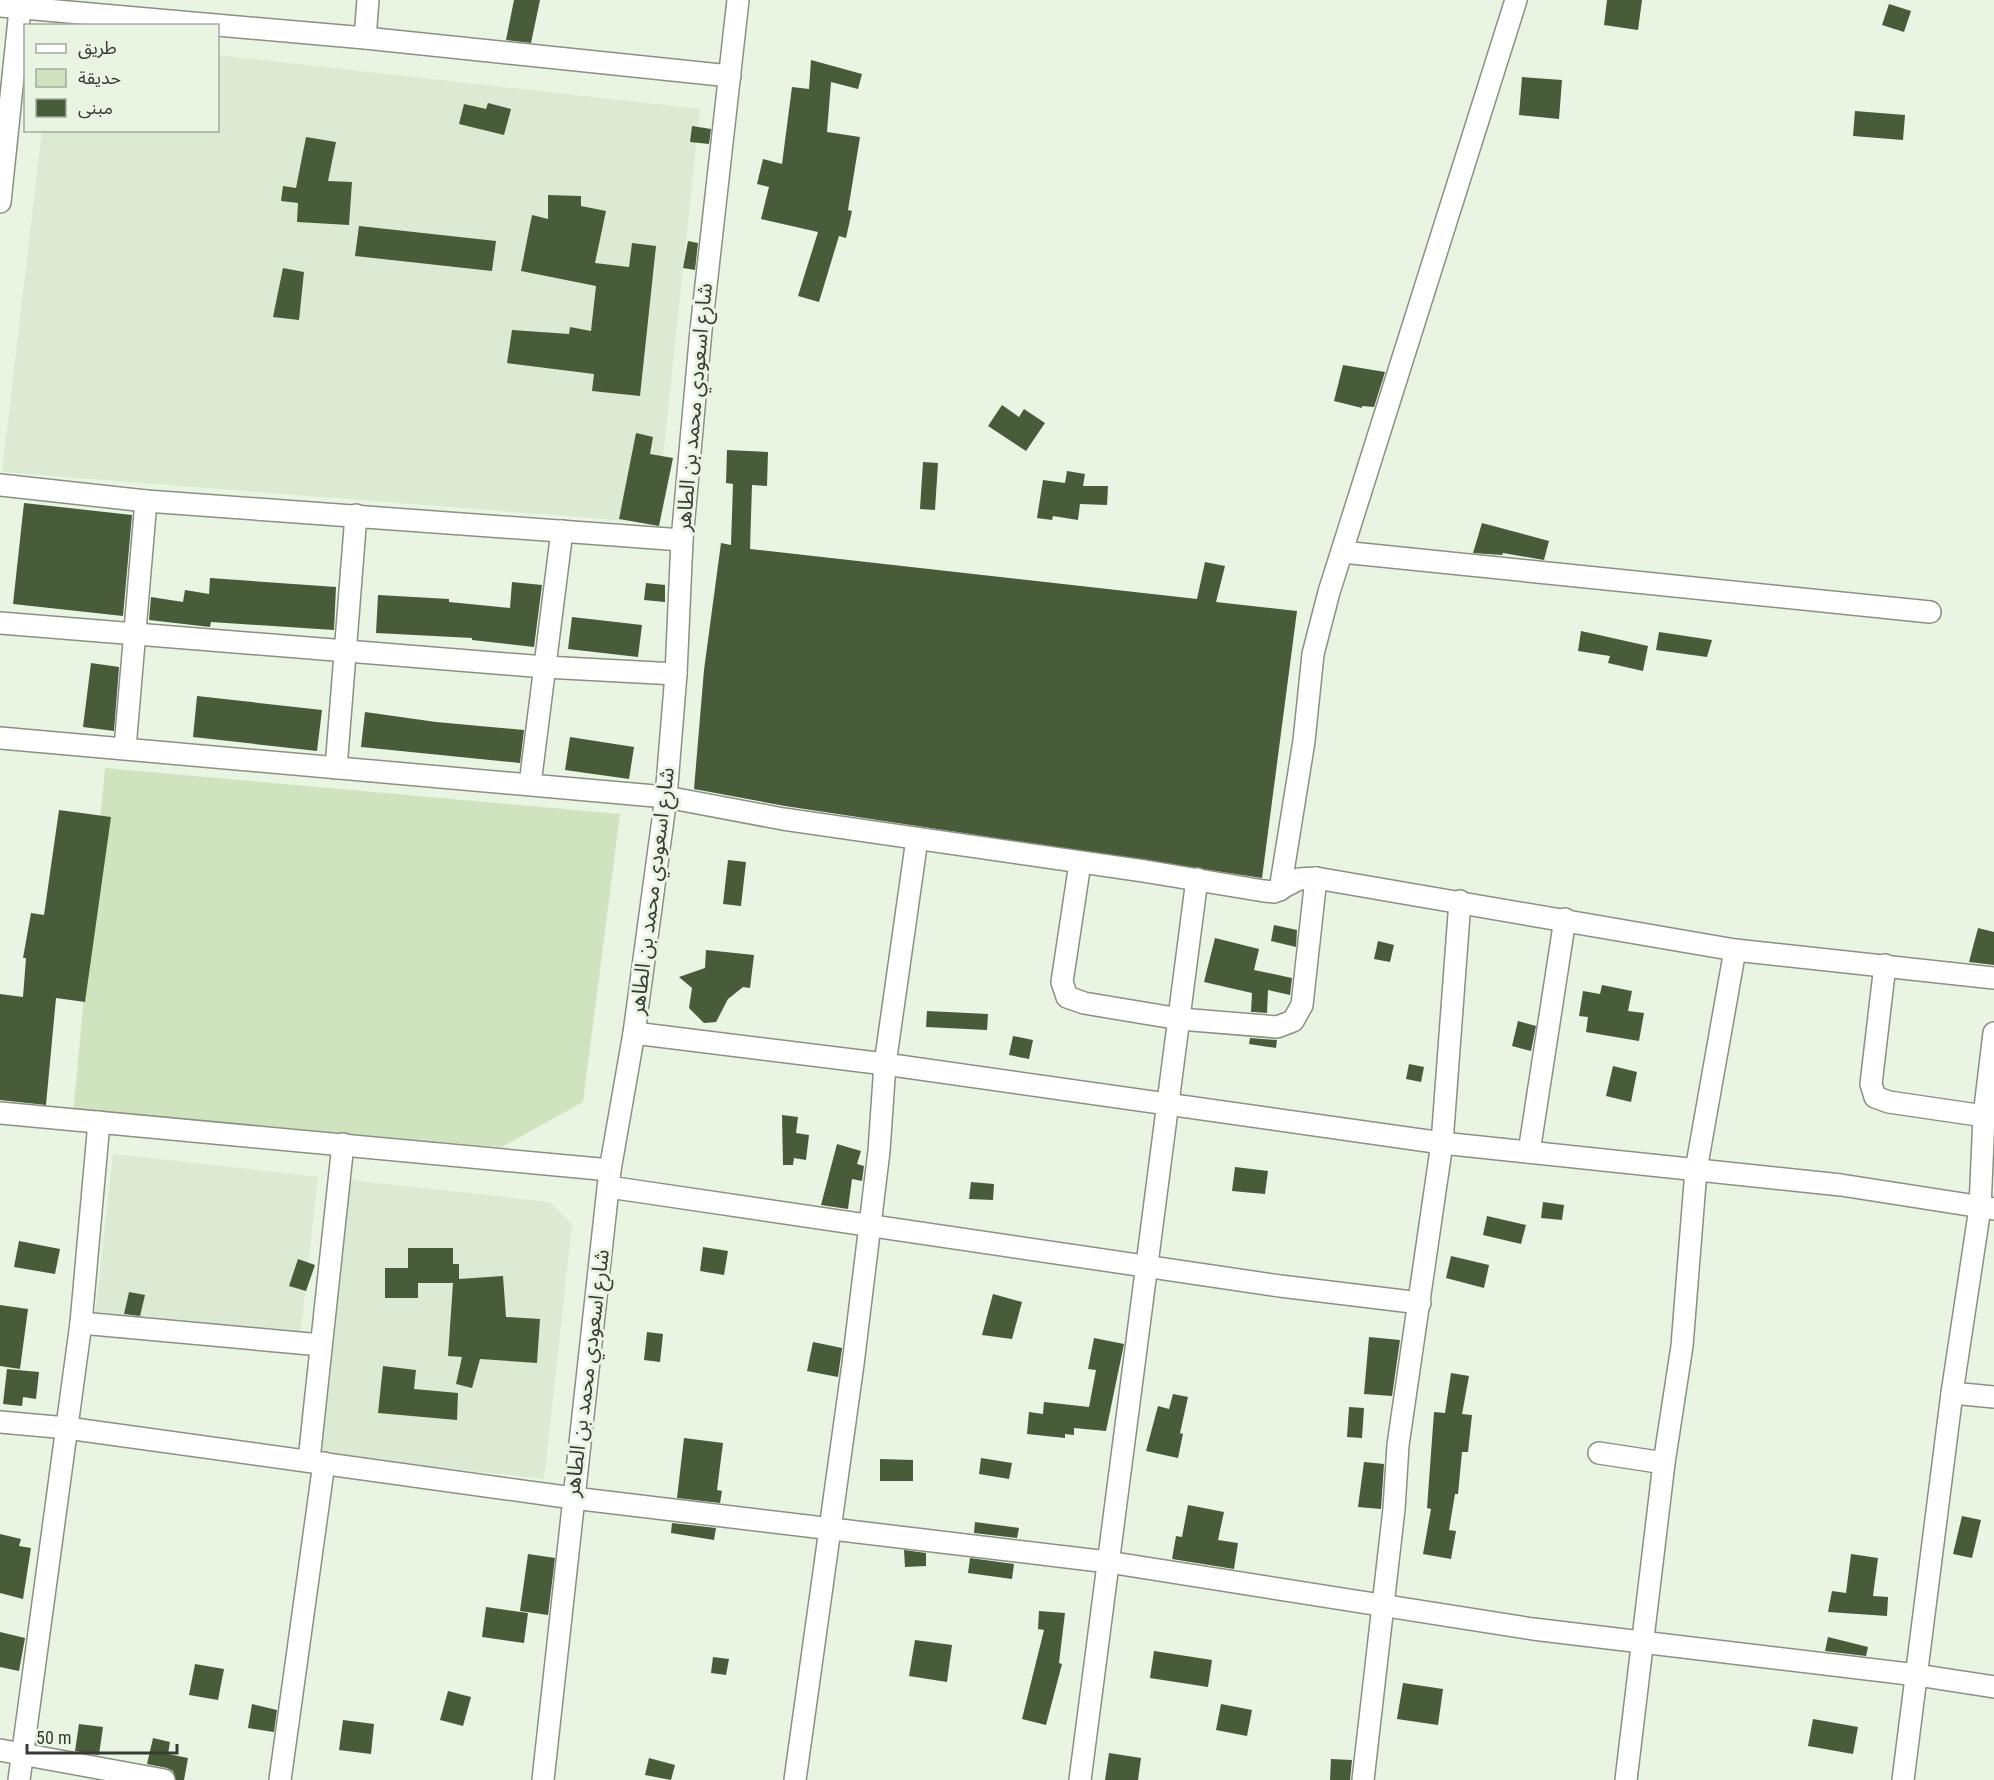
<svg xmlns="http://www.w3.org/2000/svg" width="1994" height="1780" font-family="'Roboto Condensed','Noto Sans Arabic',sans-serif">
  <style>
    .built { fill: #dce9d3 }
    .green { fill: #cee3be }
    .building { fill: #495c39 }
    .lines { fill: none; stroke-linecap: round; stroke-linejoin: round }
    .minor-casing { stroke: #899182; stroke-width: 24 }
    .minor { stroke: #fff; stroke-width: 21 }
    .labels { text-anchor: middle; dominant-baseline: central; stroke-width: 6; stroke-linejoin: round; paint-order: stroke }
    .street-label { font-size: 21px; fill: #383b35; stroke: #eaf4e3 }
  </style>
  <rect width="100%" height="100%" fill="#eaf4e3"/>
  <g class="built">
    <polygon points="218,55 700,109 656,523 2,472 42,131 218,130"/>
    <polygon points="113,1154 318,1177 300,1337 95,1314"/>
    <polygon points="350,1180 550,1202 572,1224 544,1479 320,1454"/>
  </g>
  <polygon class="green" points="105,768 620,814 583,1102 502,1147 73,1115"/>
  <g class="building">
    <polygon points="514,0 540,0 531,43 506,40"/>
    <polygon points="1607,0 1642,0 1638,30 1604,25"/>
    <polygon points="1889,4 1911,11 1904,32 1882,25"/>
    <polygon points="811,60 862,74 858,89 831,82 827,132 860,137 848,210 852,211 846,238 839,236 819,302 798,296 818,232 761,219 769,187 757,184 763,159 782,164 792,87 809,89"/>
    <polygon points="1522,77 1562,80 1559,119 1519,115"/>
    <polygon points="488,103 511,109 504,135 459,124 464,104 486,109"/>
    <polygon points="1855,111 1905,115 1903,140 1853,136"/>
    <polygon points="692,126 711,129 709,144 690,142"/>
    <polygon points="306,137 336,142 328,181 352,182 349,225 297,222 298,203 281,201 283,186 296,188"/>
    <polygon points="548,195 581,196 581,206 606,211 595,263 629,267 632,243 656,246 640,396 592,391 594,374 507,363 512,330 569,334 570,327 591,331 596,286 521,271 532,215 548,219"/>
    <polygon points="359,226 496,241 492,271 355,256"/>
    <polygon points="688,241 698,243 695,270 683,268"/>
    <polygon points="283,268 304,272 299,320 273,317"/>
    <polygon points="1343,365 1385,372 1374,407 1362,406 1362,408 1334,401"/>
    <polygon points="1002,405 1019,417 1024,409 1045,423 1026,451 988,426"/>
    <polygon points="636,433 653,437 650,454 673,458 659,526 619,519"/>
    <polygon points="727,450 768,452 767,486 752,485 750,549 1197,599 1205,562 1225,566 1216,602 1297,611 1262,878 785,806 694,789 704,670 721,543 731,545 733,484 726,483"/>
    <polygon points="923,462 938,463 935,510 920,509"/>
    <polygon points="1067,471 1085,474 1083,486 1108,486 1107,505 1080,504 1078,520 1053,516 1052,520 1037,518 1043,480 1065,483"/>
    <polygon points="24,503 132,515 123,616 13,604"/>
    <polygon points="1482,523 1549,541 1544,560 1503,553 1502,555 1473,553"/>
    <polygon points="210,578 336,587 334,630 211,622 210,627 149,620 151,597 183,602 185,590 209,594"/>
    <polygon points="512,582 542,585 534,647 472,640 472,638 376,633 378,595 449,599 449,602 510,608"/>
    <polygon points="646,583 665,585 665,602 644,600"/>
    <polygon points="572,617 642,625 638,657 568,649"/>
    <polygon points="1581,631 1648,646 1643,671 1608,663 1610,656 1578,651"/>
    <polygon points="1659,632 1712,640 1707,657 1656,650"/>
    <polygon points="91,663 119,667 114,731 83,727"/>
    <polygon points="197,696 322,710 317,751 193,737"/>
    <polygon points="365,712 436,722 524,730 520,763 361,747"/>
    <polygon points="570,737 634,747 629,779 565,770"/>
    <polygon points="59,810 111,817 85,1002 56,998 46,1105 0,1100 0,994 23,997 26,958 23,958 31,913 44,915"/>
    <polygon points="728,860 746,862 741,906 723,904"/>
    <polygon points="1274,925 1297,930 1296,947 1271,941"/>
    <polygon points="1978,928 1994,932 1994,965 1969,962"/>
    <polygon points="1215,938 1259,949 1254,970 1292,978 1290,995 1268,990 1267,1013 1254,1012 1251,1012 1252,993 1204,982"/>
    <polygon points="1378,941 1394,945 1390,962 1374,959"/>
    <polygon points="706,950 754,955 750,988 743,987 728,999 716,1022 704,1023 689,1008 692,988 679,977 705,968"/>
    <polygon points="1602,985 1632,991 1628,1011 1644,1013 1639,1041 1586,1032 1588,1017 1579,1016 1583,991 1600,994"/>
    <polygon points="927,1011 988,1014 987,1030 926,1027"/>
    <polygon points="1518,1021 1536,1026 1531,1051 1512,1046"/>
    <polygon points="1013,1036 1033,1040 1029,1059 1009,1055"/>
    <polygon points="1250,1038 1277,1040 1276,1048 1249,1044"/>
    <polygon points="1409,1064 1424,1067 1421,1082 1406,1079"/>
    <polygon points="1613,1066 1637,1072 1631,1102 1606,1096"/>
    <polygon points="782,1115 798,1117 796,1133 809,1135 806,1160 794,1158 793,1165 783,1165"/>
    <polygon points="837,1144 861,1151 857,1164 864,1166 862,1181 852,1179 848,1209 821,1205"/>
    <polygon points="1235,1167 1268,1171 1265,1194 1232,1191"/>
    <polygon points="971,1182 994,1184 993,1200 969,1199"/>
    <polygon points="1543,1202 1564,1205 1562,1220 1541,1218"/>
    <polygon points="1487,1216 1526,1225 1521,1244 1483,1235"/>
    <polygon points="19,1241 60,1249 55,1274 14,1267"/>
    <polygon points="703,1247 728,1251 724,1275 700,1271"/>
    <polygon points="408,1248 453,1248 453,1264 459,1264 459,1279 503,1276 506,1317 540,1319 537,1363 480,1359 472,1388 456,1384 462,1357 448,1356 453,1283 418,1283 418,1298 385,1298 385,1268 408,1268"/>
    <polygon points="1451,1256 1489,1265 1484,1288 1446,1278"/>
    <polygon points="298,1259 315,1265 306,1291 289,1286"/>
    <polygon points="129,1292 145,1295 140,1316 124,1314"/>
    <polygon points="993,1294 1022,1302 1012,1339 982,1335"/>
    <polygon points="0,1305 28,1309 20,1369 0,1366"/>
    <polygon points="647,1332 663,1334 660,1362 644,1360"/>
    <polygon points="1369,1337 1400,1340 1392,1396 1364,1394"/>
    <polygon points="1094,1338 1124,1344 1106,1431 1074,1428 1074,1435 1065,1434 1065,1438 1027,1434 1029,1412 1043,1414 1044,1402 1089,1407 1096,1370 1088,1369"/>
    <polygon points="813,1342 842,1348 838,1377 807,1371"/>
    <polygon points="383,1366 416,1370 414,1389 458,1393 457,1420 378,1413"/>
    <polygon points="7,1369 39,1372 36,1399 23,1397 22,1406 3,1404"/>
    <polygon points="1451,1373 1469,1376 1462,1414 1472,1415 1468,1452 1462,1452 1458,1494 1455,1494 1449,1530 1456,1531 1451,1559 1423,1554 1431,1509 1427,1508 1434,1412 1445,1413"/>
    <polygon points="1173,1394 1188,1397 1180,1433 1183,1434 1178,1458 1146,1451 1158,1406 1169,1409"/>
    <polygon points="1349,1407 1364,1408 1362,1438 1347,1437"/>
    <polygon points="684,1438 723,1443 717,1490 722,1491 720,1503 677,1498"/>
    <polygon points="981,1458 1012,1463 1009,1479 979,1474"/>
    <polygon points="880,1459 913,1460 913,1481 880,1481"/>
    <polygon points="1364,1462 1384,1464 1381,1509 1358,1507"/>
    <polygon points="1188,1505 1224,1512 1218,1540 1238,1543 1234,1569 1172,1559 1176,1536 1182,1537"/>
    <polygon points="1962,1516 1981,1520 1972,1558 1953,1554"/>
    <polygon points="975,1522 1019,1528 1017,1538 974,1533"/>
    <polygon points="672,1523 716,1528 714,1540 671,1533"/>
    <polygon points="0,1534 21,1539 19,1546 31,1548 23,1599 0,1593"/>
    <polygon points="904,1550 926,1553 926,1566 905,1567"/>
    <polygon points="528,1554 555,1558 548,1615 520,1611"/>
    <polygon points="1851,1554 1878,1558 1873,1596 1888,1597 1887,1616 1828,1612 1832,1591 1846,1593"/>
    <polygon points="970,1558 1014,1564 1012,1579 968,1573"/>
    <polygon points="486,1607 528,1613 524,1643 482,1637"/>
    <polygon points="1039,1611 1065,1613 1059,1663 1062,1664 1046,1725 1022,1719 1044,1630 1038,1629"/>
    <polygon points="0,1632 25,1638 19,1671 0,1667"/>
    <polygon points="1828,1637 1868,1647 1866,1656 1825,1651"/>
    <polygon points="915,1640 952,1645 947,1682 909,1676"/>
    <polygon points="1154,1651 1212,1660 1208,1687 1150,1678"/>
    <polygon points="713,1657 729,1659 726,1675 711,1673"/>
    <polygon points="195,1664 224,1669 218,1700 189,1695"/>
    <polygon points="1403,1683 1443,1689 1438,1725 1397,1719"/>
    <polygon points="448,1691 471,1697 463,1726 440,1720"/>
    <polygon points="252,1704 277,1710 274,1732 248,1728"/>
    <polygon points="1221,1704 1252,1710 1247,1736 1216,1730"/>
    <polygon points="1813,1719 1858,1727 1853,1754 1808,1746"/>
    <polygon points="343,1720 374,1724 371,1754 339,1750"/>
    <polygon points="79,1724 103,1727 99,1755 75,1751"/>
    <polygon points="153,1738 170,1742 168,1754 188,1758 184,1780 176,1780 173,1771 167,1768 147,1764"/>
    <polygon points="1109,1753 1141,1758 1138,1780 1105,1780"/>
    <polygon points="649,1758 675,1765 671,1780 645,1775"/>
    <polygon points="1331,1759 1352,1760 1350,1780 1330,1780"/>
  </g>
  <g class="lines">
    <defs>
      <g id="minor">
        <polyline points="0,6 365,38 730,76"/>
        <polyline points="365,38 368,0"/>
        <polyline points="0,202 21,0"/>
        <polyline points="0,485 146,501 682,540"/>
        <polyline points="1342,552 1930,612"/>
        <polyline points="0,623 545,667 676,674"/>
        <polyline points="0,738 666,797 783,819 1144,871 1264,891 1274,892 1299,879 1316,878 1735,950 1994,978"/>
        <polyline points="125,748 146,501"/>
        <polyline points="336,768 356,515"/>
        <polyline points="530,784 562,531"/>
        <polyline points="1080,863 1062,982 1067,997 1084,1003 1180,1019 1277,1027 1293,1021 1302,1005 1316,878"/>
        <polyline points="1280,890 1304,741 1313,654 1329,592 1516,0"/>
        <polyline points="1885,965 1871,1084 1875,1097 1889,1102 1984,1116"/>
        <polyline points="634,1033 885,1064 1442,1143 1841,1185 1994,1209"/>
        <polyline points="0,1113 610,1170"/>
        <polyline points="1529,1152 1565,919"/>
        <polyline points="609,1187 1280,1286 1420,1303"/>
        <polyline points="81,1323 321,1345"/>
        <polyline points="1952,1393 1994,1397"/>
        <polyline points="0,1422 67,1428 573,1498 1108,1562 1533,1629 1917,1675 1994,1687"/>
        <polyline points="1599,1453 1664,1463"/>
        <polyline points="309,1460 343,1144"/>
        <polyline points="0,1750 164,1780"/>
        <polyline points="19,1780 81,1323 99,1122"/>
        <polyline points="280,1780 324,1463"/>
        <polyline points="543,1780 610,1170 634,1033 666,797 676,674 682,540 701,330 738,0"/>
        <polyline points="795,1780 853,1364 879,1151 885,1064 917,839"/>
        <polyline points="1080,1780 1197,879"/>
        <polyline points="1363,1780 1394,1509 1398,1445 1442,1143 1460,901"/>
        <polyline points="1626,1780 1664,1463 1682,1346 1696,1170 1735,950"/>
        <polyline points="1903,1780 1952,1393 1980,1208 1984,1116 1994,1033"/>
      </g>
    </defs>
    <use href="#minor" class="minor-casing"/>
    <use href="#minor" class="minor"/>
  </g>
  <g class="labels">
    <g class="street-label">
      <text transform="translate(694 407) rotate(-85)">شارع اسعودي محمد بن الطاهر</text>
      <text transform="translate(652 891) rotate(-83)">شارع اسعودي محمد بن الطاهر</text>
      <text transform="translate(587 1373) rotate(-83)">شارع اسعودي محمد بن الطاهر</text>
    </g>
  </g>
  <rect x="24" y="24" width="195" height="108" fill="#eaf4e3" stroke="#a3aa9d" stroke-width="1.5"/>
  <rect x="36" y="44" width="30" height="9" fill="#ffffff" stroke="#a3aa9d" stroke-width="1.5"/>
  <text x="78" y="54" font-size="18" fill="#383b35">طريق</text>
  <rect x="36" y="69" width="30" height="18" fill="#cee3be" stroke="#a3aa9d" stroke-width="1.5"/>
  <text x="78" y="84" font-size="18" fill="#383b35">حديقة</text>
  <rect x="36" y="99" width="30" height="18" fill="#495c39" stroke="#a3aa9d" stroke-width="1.5"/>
  <text x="78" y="114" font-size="18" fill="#383b35">مبنى</text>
  <path d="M27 1744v9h150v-9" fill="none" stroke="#383b35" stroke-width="3"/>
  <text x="36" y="1744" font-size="18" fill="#383b35" stroke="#eaf4e3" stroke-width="4.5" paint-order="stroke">50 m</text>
</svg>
